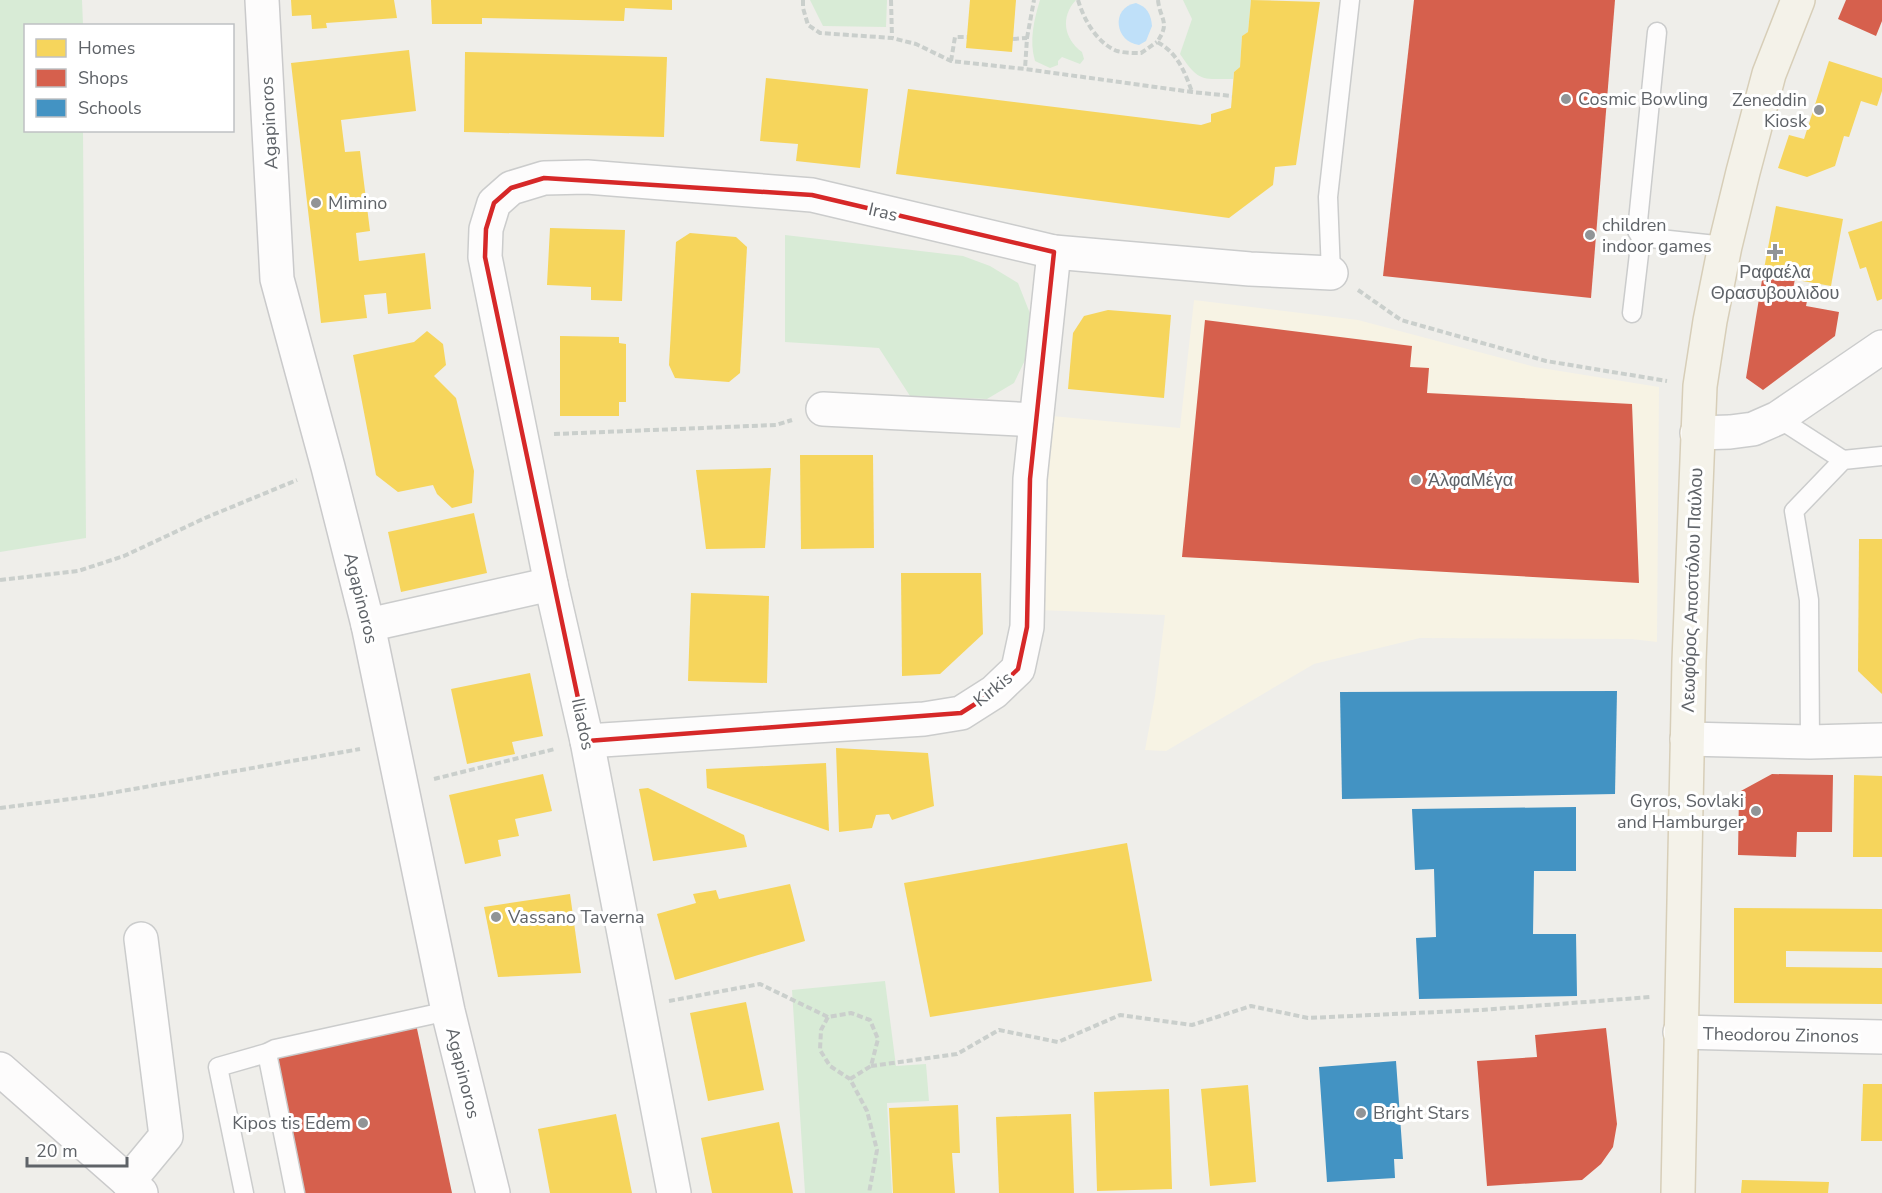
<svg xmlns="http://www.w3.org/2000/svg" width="1882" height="1193" font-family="'Nunito Sans',sans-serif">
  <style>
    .commercial { fill: #f7f3e4 }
    .green { fill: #d8ebd6 }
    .water { fill: #bfe0f9 }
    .homes { fill: #f6d55c }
    .shops { fill: #d6604d }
    .schools { fill: #4393c3 }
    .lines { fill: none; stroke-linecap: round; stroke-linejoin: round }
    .lane-casing { stroke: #cbcccc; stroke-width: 21 }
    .street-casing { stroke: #cbcccc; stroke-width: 36 }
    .secondary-casing { stroke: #cacacb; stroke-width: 36 }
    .primary-casing { stroke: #d7ceb8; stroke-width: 36 }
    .path { stroke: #cacfcc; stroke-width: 4; stroke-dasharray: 6 3; stroke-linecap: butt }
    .lane { stroke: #fdfcfc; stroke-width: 18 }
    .street { stroke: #fdfcfc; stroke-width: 33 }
    .secondary { stroke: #fdfcfc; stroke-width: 33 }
    .primary { stroke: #f4f2e9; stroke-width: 33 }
    .marked { fill: none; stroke: #d62828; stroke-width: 4.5; stroke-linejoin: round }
    .poi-dot { fill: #919496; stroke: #fff; stroke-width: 2 }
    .labels { text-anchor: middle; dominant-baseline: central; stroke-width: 6; stroke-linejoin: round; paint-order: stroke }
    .poi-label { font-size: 18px; fill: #5f6368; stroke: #fff; text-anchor: start }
    .street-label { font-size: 18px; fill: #5f6368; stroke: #fff }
  </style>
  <rect width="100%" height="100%" fill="#efeeea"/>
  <polygon class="commercial" points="1194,300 1358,320 1535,367 1659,387 1657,642 1632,639 1420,638 1314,664 1166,751 1145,750 1155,696 1165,615 1039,610 1052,416 1180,428"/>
  <g class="green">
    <polygon points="0,0 82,0 83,25 26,26 26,130 83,131 86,538 0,552"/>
    <polygon points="810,0 887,0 886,27 823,26"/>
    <path d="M 1040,0 L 1076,0 C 1060,17 1064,39 1082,52 L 1084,59 L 1080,64 L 1062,57 L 1058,61 L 1058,65 L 1050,68 L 1035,61 C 1029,40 1034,20 1040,0 Z"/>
    <path d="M 1183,0 L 1251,0 L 1248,32 L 1242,36 L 1240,67 L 1234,72 L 1233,79 C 1201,79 1199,82 1180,54 L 1192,19 Z"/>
    <polygon points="785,235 963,256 990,266 1018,283 1031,316 1028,354 1014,383 987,399 910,396 879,348 785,342"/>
    <polygon points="885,981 896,1066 926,1064 929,1101 887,1103 892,1193 805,1193 792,990"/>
  </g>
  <path class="water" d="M 1136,3 C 1147,7 1151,14 1152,26 L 1146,41 L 1139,45 C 1115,42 1110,8 1136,3 Z"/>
  <g class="homes">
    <polygon points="291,0 394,0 397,18 326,23 327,28 312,29 311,15 292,16"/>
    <polygon points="431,0 672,0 672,10 625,8 624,21 482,18 482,24 432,24"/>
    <polygon points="970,0 1016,0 1012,52 966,48"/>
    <polygon points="1251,0 1320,2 1296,165 1275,167 1273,185 1229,218 896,174 908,89 1201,125 1211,122 1211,114 1231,108 1234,72 1240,67 1242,36 1248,32"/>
    <polygon points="409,50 416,111 341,120 345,152 360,151 370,231 356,233 359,261 425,253 431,309 388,314 386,293 364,295 367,318 321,323 291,63"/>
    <polygon points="465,52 667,57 664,137 464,132"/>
    <polygon points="1829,61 1882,78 1882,91 1877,106 1861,101 1849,137 1844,136 1835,166 1807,177 1778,168 1789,135 1804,139"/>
    <polygon points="766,78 868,89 860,168 796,161 798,144 760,141"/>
    <polygon points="1776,206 1843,219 1831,286 1763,274"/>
    <polygon points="1882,221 1882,299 1877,301 1866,267 1860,269 1848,232"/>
    <polygon points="550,228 625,230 622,301 591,300 591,287 547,285"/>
    <polygon points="690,233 736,237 747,247 740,373 729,382 675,378 669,365 676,242"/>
    <polygon points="1108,310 1171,315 1164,398 1068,389 1073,333 1084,316"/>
    <polygon points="427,331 443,344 446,365 434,376 456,398 474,471 472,503 452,508 437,494 433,485 398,492 376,475 353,355 414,342"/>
    <polygon points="560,336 619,337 619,343 626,344 626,402 619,402 619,416 560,416"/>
    <polygon points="800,455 873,455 874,548 801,549"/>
    <polygon points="771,468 765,548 706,549 696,470"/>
    <polygon points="474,513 487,573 401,592 388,532"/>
    <polygon points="1859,539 1882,539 1882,694 1858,671"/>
    <polygon points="901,573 981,573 983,634 940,674 902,676"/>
    <polygon points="691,593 769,596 767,683 688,681"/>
    <polygon points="530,673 543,736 512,742 515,754 467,764 451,689"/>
    <polygon points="836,748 928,753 934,806 892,820 889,814 876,815 872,828 839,832"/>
    <polygon points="826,763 829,831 707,788 706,769"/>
    <polygon points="543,774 552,811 515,819 519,836 498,840 501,856 465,864 449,795"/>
    <polygon points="1854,775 1882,776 1882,857 1853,857"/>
    <polygon points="648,788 744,835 747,847 653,861 639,789"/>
    <polygon points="1127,843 1152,981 930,1017 904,883"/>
    <polygon points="790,884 805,941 675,980 657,914 696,903 693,894 716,890 719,899"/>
    <polygon points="570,894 581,973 498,977 484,907"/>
    <polygon points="1734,908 1882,909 1882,952 1786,951 1786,967 1882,968 1882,1004 1734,1003"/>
    <polygon points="746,1002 764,1090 708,1101 690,1013"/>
    <polygon points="1863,1084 1882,1084 1882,1141 1861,1141"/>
    <polygon points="1248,1085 1256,1182 1210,1186 1201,1089"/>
    <polygon points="1169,1089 1172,1189 1097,1191 1094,1092"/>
    <polygon points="958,1105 960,1153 952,1153 955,1193 893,1193 889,1108"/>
    <polygon points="616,1114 632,1193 550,1193 538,1129"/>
    <polygon points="1071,1114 1074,1193 999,1193 996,1117"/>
    <polygon points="779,1122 793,1193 712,1193 701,1138"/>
    <polygon points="1742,1180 1829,1182 1828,1193 1741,1193"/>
  </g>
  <g class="shops">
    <polygon points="1414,0 1615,0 1591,298 1383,276"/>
    <polygon points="1846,0 1882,0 1882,21 1876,36 1838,19"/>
    <polygon points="1763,274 1795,279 1793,289 1809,291 1806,306 1839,312 1835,336 1763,390 1746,378"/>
    <polygon points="1205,320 1412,346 1410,367 1429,368 1427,393 1632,404 1639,583 1182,557"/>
    <polygon points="1772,774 1833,775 1832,832 1797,832 1796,857 1738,855 1739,792"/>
    <polygon points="416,1024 452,1193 303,1193 274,1053"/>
    <polygon points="1606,1028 1617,1124 1613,1147 1601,1164 1582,1180 1487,1186 1477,1061 1537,1057 1535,1035"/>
  </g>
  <g class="schools">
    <polygon points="1617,691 1615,794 1342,799 1340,692"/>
    <polygon points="1576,807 1576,871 1534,871 1533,934 1576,934 1577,996 1419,999 1416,938 1436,937 1434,869 1415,870 1412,809"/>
    <polygon points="1396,1061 1403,1159 1394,1159 1395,1178 1327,1182 1319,1067"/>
  </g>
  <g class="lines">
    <defs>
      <g id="lane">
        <polyline points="1657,32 1637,231 1641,237 1725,246"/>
        <polyline points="1331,273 1328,197 1350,0"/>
        <polyline points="1632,313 1641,237"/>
        <polyline points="1778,418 1843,460"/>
        <polyline points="1810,742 1809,600 1794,511 1843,460 1882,456"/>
        <polyline points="267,1053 295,1193"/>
        <polyline points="244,1193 218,1067 267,1053 275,1049 448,1011"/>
      </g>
      <g id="street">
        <polyline points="823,409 1036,420"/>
        <polyline points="1697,433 1730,432 1753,429 1778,418 1882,347"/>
        <polyline points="368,625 551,584"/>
        <polyline points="1687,739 1810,742 1882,740"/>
        <polyline points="587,741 924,719 961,713 994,692 1018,669 1027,627 1030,479 1054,252"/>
        <polyline points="1680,1032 1882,1037"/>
        <polyline points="128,1182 166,1136 141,939"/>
        <polyline points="674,1193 587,741 551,584 485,257 486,229 494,203 511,188 544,178 587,177 812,195 1054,252 1250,269 1331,273"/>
      </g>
      <g id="secondary">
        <polyline points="262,0 277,279 328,467 368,625 448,1011 493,1193"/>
        <polyline points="0,1069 141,1193"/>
      </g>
      <polyline id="primary" points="1678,1193 1689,661 1700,386 1710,321 1725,246 1743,172 1769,74 1798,0"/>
    </defs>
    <use href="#lane" class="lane-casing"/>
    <use href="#street" class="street-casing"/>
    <use href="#secondary" class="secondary-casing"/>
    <use href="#primary" class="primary-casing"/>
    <g class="path">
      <polyline points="803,0 803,8 808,25 820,33 892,38 916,44 951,61 1025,69 1192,92 1232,96"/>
      <polyline points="891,0 892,38"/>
      <path d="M 1078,0 C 1084,20 1097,43 1117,51 C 1124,53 1133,53 1141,53 L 1157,42"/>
      <path d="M 1158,0 C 1160,20 1171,22 1157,42 C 1177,52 1185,72 1192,92"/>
      <polyline points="1027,38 1034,0"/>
      <polyline points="1013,39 1027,38 1025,69"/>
      <polyline points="951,61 955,37 967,37"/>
      <polyline points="1358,290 1401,320 1546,361 1667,381"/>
      <polyline points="554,434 776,425 792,420"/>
      <polyline points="0,580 78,571 124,556 205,518 297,480"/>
      <polyline points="434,779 555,749"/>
      <polyline points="0,808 94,796 360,749"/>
      <polyline points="669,1001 760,984 828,1017"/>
      <polyline points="871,1066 957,1054 999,1030 1058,1042 1120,1015 1192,1025 1251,1006 1308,1018 1481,1010 1650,997"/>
      <polyline points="850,1079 871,1066 878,1039 870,1020 851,1013 828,1017 821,1030 820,1050 830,1066 850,1079 867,1111 877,1150 869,1193"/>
    </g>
    <use href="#lane" class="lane"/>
    <use href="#street" class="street"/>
    <use href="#secondary" class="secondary"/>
    <use href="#primary" class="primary"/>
  </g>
  <path class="marked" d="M 544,178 L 812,195 L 1054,252 L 1030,479 L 1027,627 L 1018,669 L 994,692 L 961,713 L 587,741 L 485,257 L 486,229 L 494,203 L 511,188 Z"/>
  <g class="poi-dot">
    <circle cx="1566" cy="99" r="6"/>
    <circle cx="1819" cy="110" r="6"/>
    <circle cx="316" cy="203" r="6"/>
    <circle cx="1590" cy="235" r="6"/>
    <path d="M1772 243h6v6h6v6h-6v6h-6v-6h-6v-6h6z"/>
    <circle cx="1416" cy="480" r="6"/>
    <circle cx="1756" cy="811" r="6"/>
    <circle cx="496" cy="917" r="6"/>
    <circle cx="1361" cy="1113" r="6"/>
    <circle cx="363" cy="1123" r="6"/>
  </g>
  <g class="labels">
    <g class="poi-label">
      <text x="1578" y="99">Cosmic Bowling</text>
      <text x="1807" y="100" text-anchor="end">Zeneddin<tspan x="1807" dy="21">Kiosk</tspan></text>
      <text x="328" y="203">Mimino</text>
      <text x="1602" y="225">children<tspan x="1602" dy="21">indoor games</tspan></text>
      <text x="1775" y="272" text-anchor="middle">Ραφαέλα<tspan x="1775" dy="21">Θρασυβουλιδου</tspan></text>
      <text x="1428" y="480">ΆλφαΜέγα</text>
      <text x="1744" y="801" text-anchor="end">Gyros, Sovlaki<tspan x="1744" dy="21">and Hamburger</tspan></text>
      <text x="508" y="917">Vassano Taverna</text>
      <text x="1373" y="1113">Bright Stars</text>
      <text x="351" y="1123" text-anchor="end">Kipos tis Edem</text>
    </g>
    <g class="street-label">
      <text transform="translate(269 123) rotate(-93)">Agapinoros</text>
      <text transform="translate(883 212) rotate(13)">Iras</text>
      <text transform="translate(1692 590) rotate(-88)">Λεωφόρος Αποστόλου Παύλου</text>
      <text transform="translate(361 598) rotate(76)">Agapinoros</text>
      <text transform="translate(993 689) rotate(-39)">Kirkis</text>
      <text transform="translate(583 724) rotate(78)">Iliados</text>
      <text transform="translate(1781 1035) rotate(1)">Theodorou Zinonos</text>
      <text transform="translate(463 1073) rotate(76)">Agapinoros</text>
    </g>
  </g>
  <rect x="24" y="24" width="210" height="108" fill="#ffffff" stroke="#bfc1c3" stroke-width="1.5"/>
  <rect x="36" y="39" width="30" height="18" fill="#f6d55c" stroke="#bfc1c3" stroke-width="1.5"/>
  <text x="78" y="54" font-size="18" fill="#5f6368">Homes</text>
  <rect x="36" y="69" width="30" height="18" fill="#d6604d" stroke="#bfc1c3" stroke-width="1.5"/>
  <text x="78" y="84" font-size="18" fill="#5f6368">Shops</text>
  <rect x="36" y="99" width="30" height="18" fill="#4393c3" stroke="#bfc1c3" stroke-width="1.5"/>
  <text x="78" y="114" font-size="18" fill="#5f6368">Schools</text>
  <path d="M27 1157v9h100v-9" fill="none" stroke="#5f6368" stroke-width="3"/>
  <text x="36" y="1157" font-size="18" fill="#5f6368" stroke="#ffffff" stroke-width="4.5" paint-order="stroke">20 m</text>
</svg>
